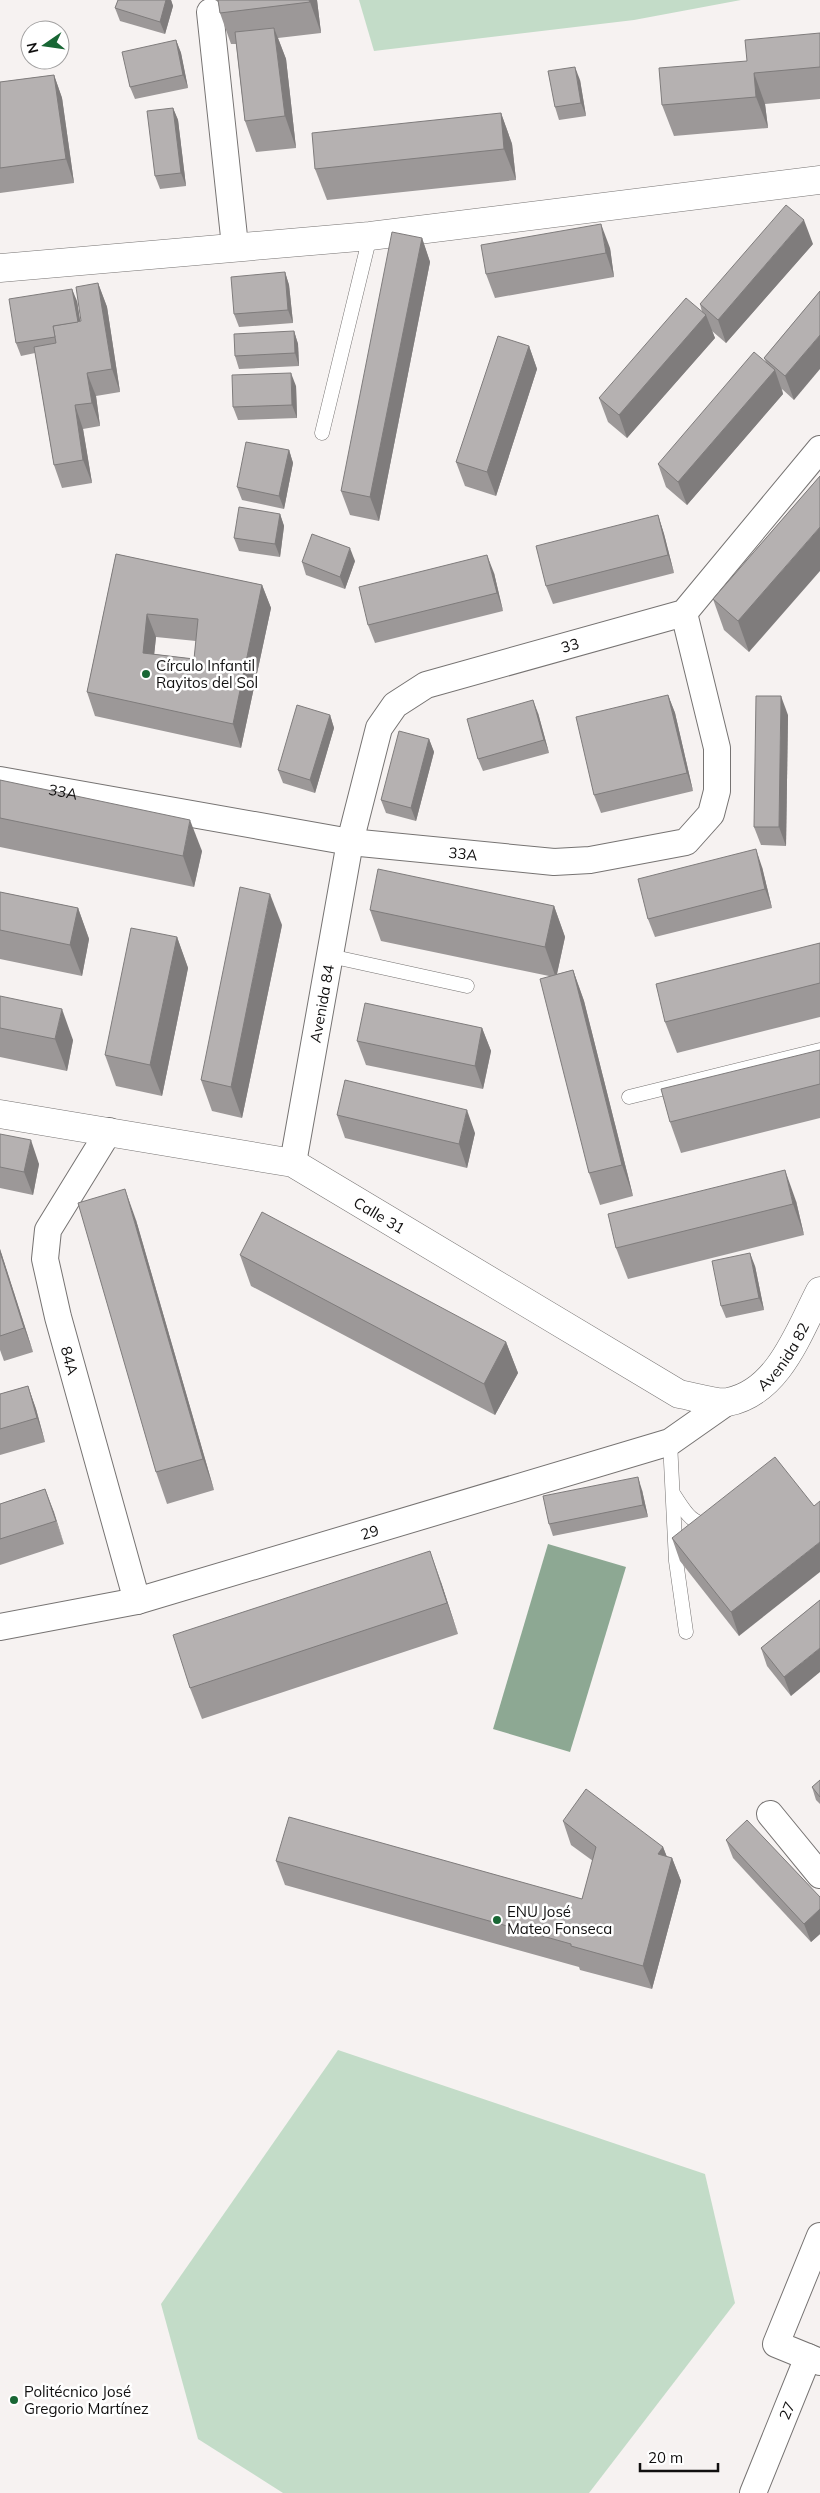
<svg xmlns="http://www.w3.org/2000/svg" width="820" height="2493" font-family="Mulish,sans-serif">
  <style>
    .green { fill: #c3dcc8 }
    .water { fill: #8da893 }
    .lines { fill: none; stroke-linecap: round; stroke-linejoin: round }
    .service-casing { stroke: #767372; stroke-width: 15 }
    .minor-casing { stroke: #767372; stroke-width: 28 }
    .tertiary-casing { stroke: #767372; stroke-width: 29 }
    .service { stroke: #fff; stroke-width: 14 }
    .minor { stroke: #fff; stroke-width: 26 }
    .tertiary { stroke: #fff; stroke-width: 28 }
    .wall { fill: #9c9898; fill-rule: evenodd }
    .shaded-wall { fill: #7f7c7c }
    .building { fill: #b5b1b1; stroke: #7f7c7c; fill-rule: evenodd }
    .poi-dot { fill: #186634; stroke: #fff; stroke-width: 2 }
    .labels { text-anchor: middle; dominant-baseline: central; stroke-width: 5; stroke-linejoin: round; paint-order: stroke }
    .street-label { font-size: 15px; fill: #111010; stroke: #fff }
    .poi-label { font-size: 15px; fill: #111010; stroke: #fff; text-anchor: start }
  </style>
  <rect width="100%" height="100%" fill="#f6f2f1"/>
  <g class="green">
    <polygon points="359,0 741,0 634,20 374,51"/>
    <polygon points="338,2050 705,2174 735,2303 589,2493 283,2493 198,2439 161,2304"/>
  </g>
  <polygon class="water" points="548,1544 626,1567 570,1752 493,1729"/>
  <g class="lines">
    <defs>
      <g id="service">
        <polyline points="322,433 370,236"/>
        <polyline points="330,956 467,986"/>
        <polyline points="629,1097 820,1050"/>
        <polyline points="670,1442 676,1561 686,1632"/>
        <path d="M 674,1495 C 683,1508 692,1527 710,1523"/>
      </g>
      <g id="minor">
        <polyline points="210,12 235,246"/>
        <path id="s1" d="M 0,780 L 350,842 L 554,862 L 590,860 L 686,842 L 711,814 L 717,791 L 717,748 L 684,613"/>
        <path id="s2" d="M 109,1131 L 48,1230 L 45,1259 L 58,1317 L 137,1601"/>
        <path id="s3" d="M 293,1163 L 350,842 L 379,728 L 395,705 L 426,685 L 684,613 L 820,449"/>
        <path id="s4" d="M 0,1627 L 137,1601 L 670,1442 L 727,1402"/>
        <polyline points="770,1814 820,1875"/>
        <polyline points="820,2236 776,2344 820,2362"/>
        <path id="s5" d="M 753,2493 L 808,2357"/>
      </g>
      <g id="tertiary">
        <polyline points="0,268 370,236 820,180"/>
        <path id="s6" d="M 0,1114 L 293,1163 L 679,1394 C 692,1396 717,1404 728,1402 C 779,1392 799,1331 820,1291"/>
      </g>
    </defs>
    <use href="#service" class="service-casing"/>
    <use href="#minor" class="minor-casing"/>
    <use href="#tertiary" class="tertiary-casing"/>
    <use href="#service" class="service"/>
    <use href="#minor" class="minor"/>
    <use href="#tertiary" class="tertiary"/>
  </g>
  <g class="wall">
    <polygon points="118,0 171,0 173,6 165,34 120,21 115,8"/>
    <polygon points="218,0 317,0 321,33 278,38 286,59 296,148 256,152 245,121 236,44 231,44 220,13"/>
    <polygon points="820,33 820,99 765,104 768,128 674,136 662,105 747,61"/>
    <polygon points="176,40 181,53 188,88 135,99 130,87"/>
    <polygon points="54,75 62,98 74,183 0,193 0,82"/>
    <polygon points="580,80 586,116 559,120 555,107"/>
    <polygon points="173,108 178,120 186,186 160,189 155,176"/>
    <polygon points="501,113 512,144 516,180 327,200 315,169"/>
    <polygon points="422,238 430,262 379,521 350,515 341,491"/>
    <polygon points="813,244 726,343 712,331 715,338 627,438 608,422 599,398 702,312 700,304"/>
    <polygon points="610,248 614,277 495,298 486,274"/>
    <polygon points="285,272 289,285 293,323 239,327 234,314"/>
    <polygon points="98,283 107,307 120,392 96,396 100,426 83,429 92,483 62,488 54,465 35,353 21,356 16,343 77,301 80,321 81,321"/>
    <polygon points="820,291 794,400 782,389 783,394 687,505 666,487 658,464 766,362 764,358"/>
    <polygon points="294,331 298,344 299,366 239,369 235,356"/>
    <polygon points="529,346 537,369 496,496 465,486 456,462"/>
    <polygon points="296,386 297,418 238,420 233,407"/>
    <polygon points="289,450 293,463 284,509 242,500 237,487"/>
    <polygon points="820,476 749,652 724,630 713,599"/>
    <polygon points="280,514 284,526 280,557 239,551 234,538"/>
    <polygon points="658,515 664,534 674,573 553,604 546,586"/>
    <path d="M 116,554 L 262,585 L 271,608 L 241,748 L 95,716 L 87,692 ZM 156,637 L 196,641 L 194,659 L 154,654 Z"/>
    <polygon points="355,561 345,589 306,575 302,562"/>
    <polygon points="494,573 503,611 375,643 368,625"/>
    <polygon points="668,695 675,713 693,791 601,813 594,795"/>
    <polygon points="538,713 549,753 483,771 478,759"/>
    <polygon points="330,715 334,728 315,793 283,783 278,770"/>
    <polygon points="788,715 786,846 761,845 754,827"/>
    <polygon points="429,739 434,752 416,821 386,813 381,800"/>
    <polygon points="0,780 202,851 194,887 0,847"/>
    <polygon points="762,867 772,908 655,937 648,919"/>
    <polygon points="0,892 78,908 89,939 82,976 0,959"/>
    <polygon points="554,906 565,937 557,974 573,970 584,1001 633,1196 600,1205 589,1173 549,976 381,941 370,910"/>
    <polygon points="282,925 242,1118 212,1111 201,1080"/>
    <polygon points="177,937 188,968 162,1096 116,1086 105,1055"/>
    <polygon points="820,943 820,1017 677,1053 665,1022"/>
    <polygon points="0,996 73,1040 67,1071 0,1057"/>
    <polygon points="482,1028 491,1051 483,1089 366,1065 357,1041"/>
    <polygon points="820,1050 820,1118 681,1153 670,1122"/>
    <polygon points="337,1115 475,1133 467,1168 345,1138"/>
    <polygon points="0,1134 39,1164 33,1195 0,1188"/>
    <polygon points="796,1201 804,1235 628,1279 616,1248"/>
    <polygon points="136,1220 214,1490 167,1504 156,1472"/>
    <polygon points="0,1249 33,1352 4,1361 0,1350"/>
    <polygon points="240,1255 506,1342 518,1373 495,1415 251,1286"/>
    <polygon points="755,1266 764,1310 726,1318 721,1306"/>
    <polygon points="28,1386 36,1409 45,1442 0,1455 0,1394"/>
    <polygon points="45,1489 64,1544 0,1565 0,1504"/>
    <polygon points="642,1490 648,1517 553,1536 549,1524"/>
    <polygon points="814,1506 739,1636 680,1561 672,1538"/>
    <polygon points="441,1582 458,1634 202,1719 190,1688"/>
    <polygon points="820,1600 791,1696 767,1666 761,1648"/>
    <polygon points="820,1780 820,1804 816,1800 812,1787"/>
    <polygon points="563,1821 663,1847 667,1857 672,1858 681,1881 652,1989 580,1970 579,1967 285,1885 276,1861 582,1899 593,1861 571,1845"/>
    <polygon points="726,1840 820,1897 820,1934 811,1942 733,1858"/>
  </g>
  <g class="shaded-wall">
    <polygon points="166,0 171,0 173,6 165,34 160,22"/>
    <polygon points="309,0 317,0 321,33 310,2"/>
    <polygon points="274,28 286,59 296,148 285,116"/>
    <polygon points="176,40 181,53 188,88 183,75"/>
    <polygon points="575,67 580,80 586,116 581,103"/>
    <polygon points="754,73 765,104 768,128 756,97"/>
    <polygon points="54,75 62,98 74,183 66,159"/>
    <polygon points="173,108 178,120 186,186 181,173"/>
    <polygon points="501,113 512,144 516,180 504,149"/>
    <polygon points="804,220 813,244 726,343 718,320"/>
    <polygon points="601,224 610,248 614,277 606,253"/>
    <polygon points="422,238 430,262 379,521 370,497"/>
    <polygon points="285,272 289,285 293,323 288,310"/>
    <polygon points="98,283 107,307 120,392 112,369"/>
    <polygon points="72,289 77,301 84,345 79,333"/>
    <polygon points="706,315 715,338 627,438 619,415"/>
    <polygon points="294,331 298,344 299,366 295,353"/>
    <polygon points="820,335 820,369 794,400 785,376"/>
    <polygon points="529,346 537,369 496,496 487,472"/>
    <polygon points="775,370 783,394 687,505 678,482"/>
    <polygon points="87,373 96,396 100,426 92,403"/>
    <polygon points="291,373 296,386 297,418 292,405"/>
    <polygon points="75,405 83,429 92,483 83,460"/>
    <polygon points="289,450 293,463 284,509 279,496"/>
    <polygon points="280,514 284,526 280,557 275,544"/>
    <polygon points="658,515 664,534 674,573 668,555"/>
    <polygon points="820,527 820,571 749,652 738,621"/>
    <polygon points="350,548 355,561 345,589 340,577"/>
    <polygon points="487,555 494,573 503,611 497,593"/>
    <polygon points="262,585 271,608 241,748 233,724"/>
    <polygon points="147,614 156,637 152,676 143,653"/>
    <polygon points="668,695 675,713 693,791 687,773"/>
    <polygon points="781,696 788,715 786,846 779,827"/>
    <polygon points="533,700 538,713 549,753 544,740"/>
    <polygon points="330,715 334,728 315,793 310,780"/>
    <polygon points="429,739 434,752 416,821 411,808"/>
    <polygon points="190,820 202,851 194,887 183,856"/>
    <polygon points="756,849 762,867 772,908 765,889"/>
    <polygon points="270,894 282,925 242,1118 231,1087"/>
    <polygon points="554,906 565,937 556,978 545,947"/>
    <polygon points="78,908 89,939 82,976 70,945"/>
    <polygon points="177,937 188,968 162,1096 150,1065"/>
    <polygon points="573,970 584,1001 633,1196 622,1165"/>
    <polygon points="62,1009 73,1040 67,1071 55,1039"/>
    <polygon points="482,1028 491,1051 483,1089 475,1066"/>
    <polygon points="467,1110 475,1133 467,1168 459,1144"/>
    <polygon points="31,1140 39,1164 33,1195 24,1172"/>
    <polygon points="785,1170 796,1201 804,1235 793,1204"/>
    <polygon points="125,1189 136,1220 214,1490 203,1459"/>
    <polygon points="0,1249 33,1352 24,1328 0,1252"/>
    <polygon points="750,1253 755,1266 764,1310 759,1298"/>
    <polygon points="506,1342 518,1373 495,1415 484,1384"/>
    <polygon points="28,1386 36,1409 45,1442 37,1418"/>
    <polygon points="638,1477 642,1490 648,1517 643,1505"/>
    <polygon points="45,1489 54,1512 64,1544 56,1521"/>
    <polygon points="820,1542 820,1572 739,1636 731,1612"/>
    <polygon points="430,1551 441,1582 458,1634 447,1603"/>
    <polygon points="820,1648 820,1672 791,1696 784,1677"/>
    <polygon points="663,1847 670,1865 672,1858 681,1881 652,1989 643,1966 658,1854"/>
    <polygon points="820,1909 820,1934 811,1942 804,1924"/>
  </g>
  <g class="building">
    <polygon points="118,0 166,0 160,22 115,8"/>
    <polygon points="218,0 309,0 310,2 220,13"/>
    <polygon points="274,28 285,116 245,121 235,32"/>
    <polygon points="820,33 820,67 754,73 756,97 662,105 659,68 747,61 745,40"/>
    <polygon points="176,40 183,75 130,87 122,52"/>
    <polygon points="575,67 581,103 555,107 548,71"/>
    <polygon points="54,75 66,159 0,168 0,82"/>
    <polygon points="173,108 181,173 155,176 147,111"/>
    <polygon points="501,113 504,149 315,169 312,133"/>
    <polygon points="786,205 804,220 718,320 700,304"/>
    <polygon points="601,224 606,253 486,274 481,245"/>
    <polygon points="392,232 422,238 370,497 341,491"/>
    <polygon points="285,272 288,310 234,314 231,277"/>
    <polygon points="98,283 112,369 87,373 92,403 75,405 83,460 54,465 34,347 56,343 53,326 81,321 76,287"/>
    <polygon points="72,289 78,322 53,326 55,337 16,343 9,299"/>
    <polygon points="820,291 820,335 785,376 764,358"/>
    <polygon points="686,298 706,315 619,415 599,398"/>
    <polygon points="294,331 295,353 235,356 234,334"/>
    <polygon points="498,336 529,346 487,472 456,462"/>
    <polygon points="754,352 775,370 678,482 658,464"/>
    <polygon points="291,373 292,405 233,407 232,375"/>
    <polygon points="246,442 289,450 279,496 237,487"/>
    <polygon points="820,476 820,527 738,621 713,599"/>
    <polygon points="239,507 280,514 275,544 234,538"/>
    <polygon points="658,515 668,555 546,586 536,546"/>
    <polygon points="312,534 350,548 340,577 302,562"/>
    <path d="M 116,554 L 262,585 L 233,724 L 87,692 ZM 147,614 L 198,619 L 194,659 L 143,653 Z"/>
    <polygon points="487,555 497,593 368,625 359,587"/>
    <polygon points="668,695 687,773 594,795 576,717"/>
    <polygon points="756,696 781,696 779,827 754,827"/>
    <polygon points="533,700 544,740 478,759 467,719"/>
    <polygon points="297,705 330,715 310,780 278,770"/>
    <polygon points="399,731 429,739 411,808 381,800"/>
    <polygon points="0,780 190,820 183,856 0,818"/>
    <polygon points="756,849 765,889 648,919 638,879"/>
    <polygon points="378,869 554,906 545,947 370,910"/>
    <polygon points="240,887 270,894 231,1087 201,1080"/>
    <polygon points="0,892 78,908 70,945 0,930"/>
    <polygon points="131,928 177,937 150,1065 105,1055"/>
    <polygon points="820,943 820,983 665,1022 656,984"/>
    <polygon points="573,970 622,1165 589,1173 540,979"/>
    <polygon points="0,996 62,1009 55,1039 0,1028"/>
    <polygon points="365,1003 482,1028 475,1066 357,1041"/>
    <polygon points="820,1050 820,1084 670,1122 661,1089"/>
    <polygon points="345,1080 467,1110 459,1144 337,1115"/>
    <polygon points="0,1134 31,1140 24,1172 0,1167"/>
    <polygon points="785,1170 793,1204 616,1248 608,1214"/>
    <polygon points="125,1189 203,1459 156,1472 78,1203"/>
    <polygon points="262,1212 506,1342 484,1384 240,1255"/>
    <polygon points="0,1252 24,1328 0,1336"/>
    <polygon points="750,1253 759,1298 721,1306 712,1261"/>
    <polygon points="28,1386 37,1418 0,1429 0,1394"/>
    <polygon points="775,1457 814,1506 820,1501 820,1542 731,1612 672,1538"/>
    <polygon points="638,1477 643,1505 549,1524 543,1496"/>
    <polygon points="45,1489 56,1521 0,1539 0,1504"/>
    <polygon points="430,1551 447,1603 190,1688 173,1635"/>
    <polygon points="820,1600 820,1648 784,1677 761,1648"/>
    <polygon points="820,1780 820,1797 812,1787"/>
    <polygon points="586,1789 663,1847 658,1854 672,1858 643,1966 571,1946 571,1944 276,1861 289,1817 582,1899 596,1847 563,1821"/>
    <polygon points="747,1820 820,1897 820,1909 804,1924 726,1840"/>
  </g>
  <g class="poi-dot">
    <circle cx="146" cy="674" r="5"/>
    <circle cx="497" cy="1920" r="5"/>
    <circle cx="14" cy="2400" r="5"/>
  </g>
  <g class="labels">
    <g class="street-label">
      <text stroke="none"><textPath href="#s3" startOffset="658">33</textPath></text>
      <text stroke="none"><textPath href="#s1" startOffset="64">33A</textPath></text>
      <text stroke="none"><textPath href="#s1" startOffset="469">33A</textPath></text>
      <text stroke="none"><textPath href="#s3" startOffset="162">Avenida 84</textPath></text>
      <text stroke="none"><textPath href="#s6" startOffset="398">Calle 31</textPath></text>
      <text stroke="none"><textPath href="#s6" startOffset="871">Avenida 82</textPath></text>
      <text stroke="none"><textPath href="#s2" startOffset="250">84A</textPath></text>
      <text stroke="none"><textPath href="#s4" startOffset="382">29</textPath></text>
      <text stroke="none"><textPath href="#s5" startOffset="89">27</textPath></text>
    </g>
    <g class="poi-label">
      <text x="156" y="665">Círculo Infantil<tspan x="156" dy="17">Rayitos del Sol</tspan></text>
      <text x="507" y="1911">ENU José<tspan x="507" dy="17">Mateo Fonseca</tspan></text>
      <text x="24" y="2391">Politécnico José<tspan x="24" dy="17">Gregorio Martínez</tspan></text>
    </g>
  </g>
  <g transform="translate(45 45) rotate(257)"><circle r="24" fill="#ffffff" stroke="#a09f9f"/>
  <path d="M0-4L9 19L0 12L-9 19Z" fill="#186634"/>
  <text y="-8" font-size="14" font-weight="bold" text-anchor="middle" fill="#111010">N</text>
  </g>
  <path d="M640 2463v8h78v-8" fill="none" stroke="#111010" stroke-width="2.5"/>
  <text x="648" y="2463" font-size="15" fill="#111010" stroke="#ffffff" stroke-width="4" paint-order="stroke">20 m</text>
</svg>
